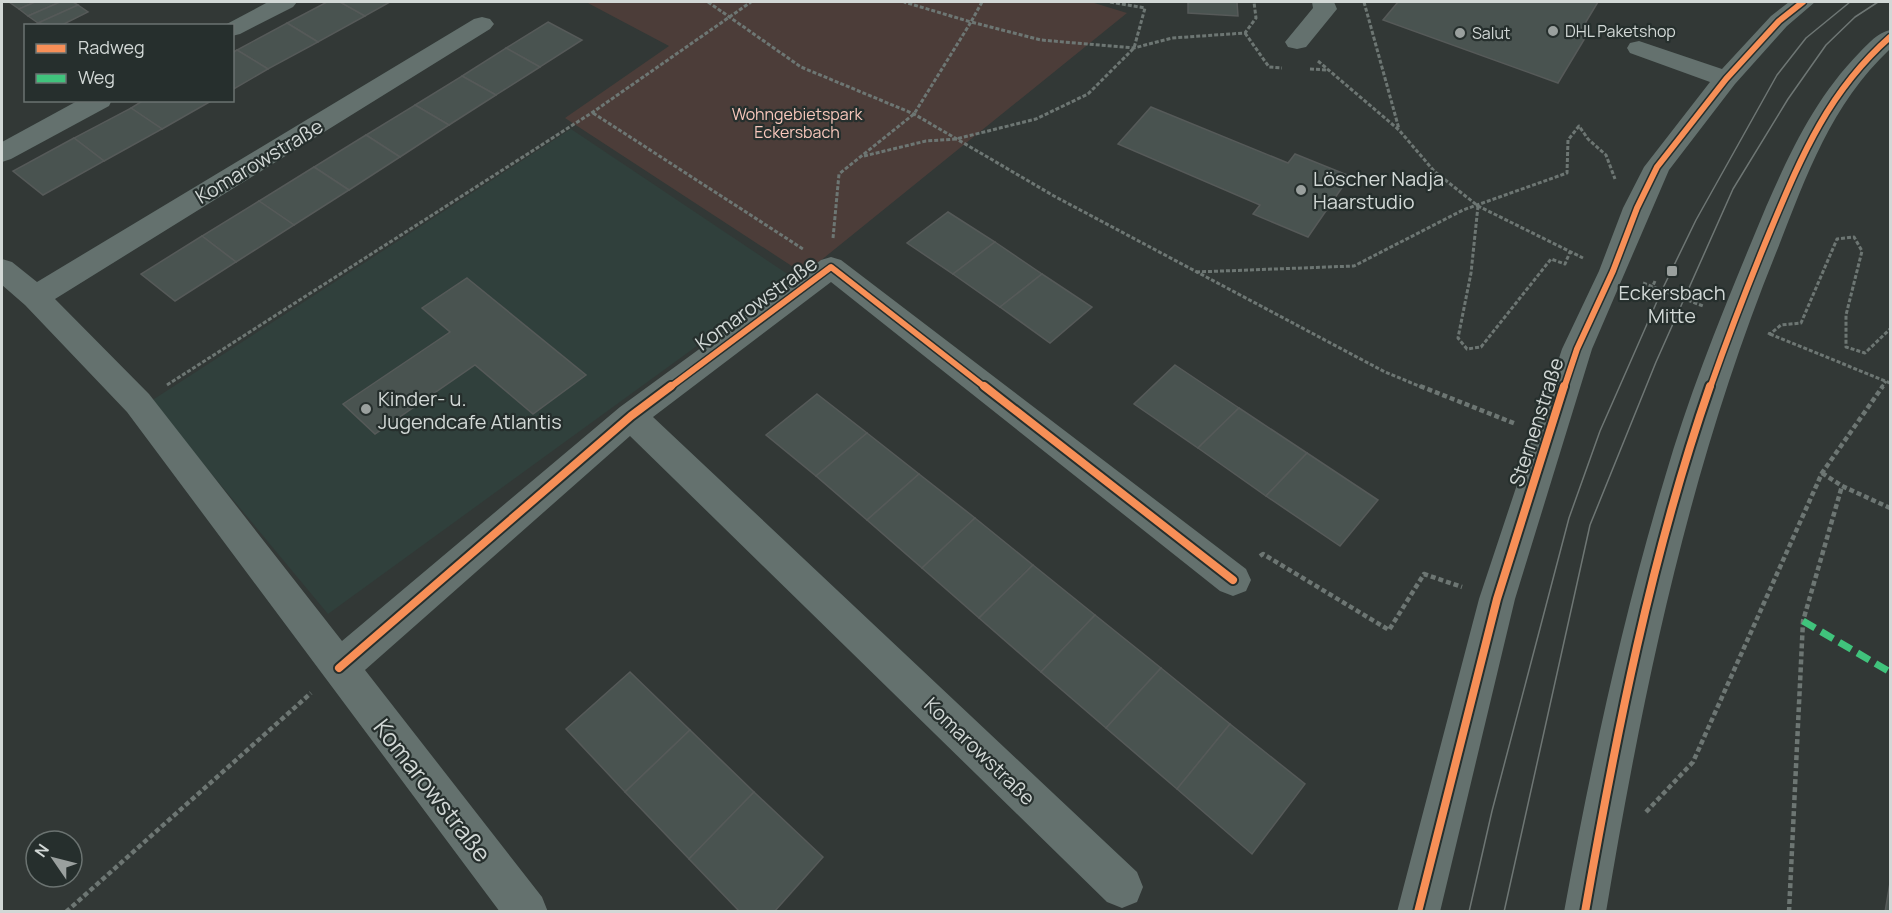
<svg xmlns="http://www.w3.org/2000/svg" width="1892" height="913" font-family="Manrope,sans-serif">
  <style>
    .built { fill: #30403c }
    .green { fill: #4c3d39 }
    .building { fill: #495350; stroke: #565a59; stroke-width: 1.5 }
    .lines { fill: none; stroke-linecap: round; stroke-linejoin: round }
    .path-far1 { stroke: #6d7673; stroke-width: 3; stroke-dasharray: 4 2; stroke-linecap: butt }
    .path { stroke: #6d7673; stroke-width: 4.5; stroke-dasharray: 5 3; stroke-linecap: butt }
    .minor { fill: #64716e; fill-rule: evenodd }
    .tram { stroke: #6e7674; stroke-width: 1.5 }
    .quiet { stroke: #40c37c; stroke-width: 7; stroke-dasharray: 14 7; stroke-linecap: butt }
    .cycleway-far1-casing { stroke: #262f2d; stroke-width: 9 }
    .cycleway-casing { stroke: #262f2d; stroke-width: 12 }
    .cycleway-far1 { stroke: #f78f57; stroke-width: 6 }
    .cycleway { stroke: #f78f57; stroke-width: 8 }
    .poi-dot { fill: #9aa09e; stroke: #262f2d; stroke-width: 2 }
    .labels { text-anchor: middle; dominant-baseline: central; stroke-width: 4.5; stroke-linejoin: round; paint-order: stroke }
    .far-poi-label { font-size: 16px; fill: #d2d8d6; stroke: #262f2d; text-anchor: start }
    .far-park-label { font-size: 16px; fill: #f7c7bb; stroke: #262f2d }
    .street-label { font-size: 20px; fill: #d2d8d6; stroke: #262f2d }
    .poi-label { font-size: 20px; fill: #d2d8d6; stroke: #262f2d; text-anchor: start }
    .near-street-label { font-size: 24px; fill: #d2d8d6; stroke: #262f2d }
  </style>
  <rect width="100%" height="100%" fill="#323836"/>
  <polygon class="built" points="571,129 792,277 328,614 151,401"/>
  <polygon class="green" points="586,2 1091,2 1127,13 804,274 565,118 669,46"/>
  <g class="building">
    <polygon points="9,2 35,2 19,9"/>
    <polygon points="35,2 60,2 28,16 19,9"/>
    <polygon points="60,2 73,2 78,5 38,23 28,16"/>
    <polygon points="327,2 340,2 365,16 318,42 287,23"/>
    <polygon points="340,2 390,2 365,16"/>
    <polygon points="1188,2 1237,2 1238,16 1188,13"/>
    <polygon points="1398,2 1598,2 1578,35 1585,38 1558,83 1383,20"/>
    <polygon points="78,5 88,12 60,26 38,23"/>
    <polygon points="548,22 582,40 540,67 506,48"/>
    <polygon points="287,23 318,42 268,69 237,50"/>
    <polygon points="506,48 540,67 496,95 462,76"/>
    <polygon points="237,50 268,69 232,90 232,53"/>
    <polygon points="462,76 496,95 449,125 415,105"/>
    <polygon points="144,100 213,100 162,129 131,108"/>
    <polygon points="415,105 449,125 400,157 366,135"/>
    <polygon points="1151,107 1288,163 1295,154 1350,176 1308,237 1253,214 1260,205 1118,144"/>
    <polygon points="131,108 162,129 104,161 74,138"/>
    <polygon points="366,135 400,157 349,190 314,167"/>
    <polygon points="74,138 104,161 43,195 13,171"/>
    <polygon points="314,167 349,190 294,225 259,201"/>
    <polygon points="259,201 294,225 236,262 202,236"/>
    <polygon points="948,212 995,242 953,274 907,243"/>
    <polygon points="202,236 236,262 175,301 141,274"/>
    <polygon points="995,242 1042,274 1000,307 953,274"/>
    <polygon points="1042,274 1092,307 1050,343 1000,307"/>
    <polygon points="467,278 586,375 533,414 475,365 375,434 343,404 450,332 422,308"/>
    <polygon points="1175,365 1239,408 1198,448 1134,404"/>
    <polygon points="817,394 867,433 816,476 766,435"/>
    <polygon points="1239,408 1307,453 1266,496 1198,448"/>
    <polygon points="867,433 919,474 867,520 816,476"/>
    <polygon points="1307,453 1378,500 1340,546 1266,496"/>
    <polygon points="919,474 975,518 922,568 867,520"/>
    <polygon points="975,518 1033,565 979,618 922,568"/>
    <polygon points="1033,565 1095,615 1041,672 979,618"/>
    <polygon points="1095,615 1161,668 1106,728 1041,672"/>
    <polygon points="1161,668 1230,724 1177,789 1106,728"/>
    <polygon points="630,672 690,730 625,792 566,729"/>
    <polygon points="1230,724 1305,784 1252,854 1177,789"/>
    <polygon points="690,730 754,792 689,859 625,792"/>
    <polygon points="754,792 823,857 774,912 740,912 689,859"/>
    <polygon points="1890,883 1890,912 1885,912"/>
  </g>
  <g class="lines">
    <g class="path-far1">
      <polyline points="708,2 801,67 914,114 1054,196 1385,372 1424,388"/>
      <polyline points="982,2 971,22 1041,40 1134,48 1172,38 1245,33 1256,18 1254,2"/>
      <polyline points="1364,2 1399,129"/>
      <polyline points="1245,33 1269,67 1282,68"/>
      <polyline points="1318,61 1399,130 1434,171 1478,206 1583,258"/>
      <polyline points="1310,69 1327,70"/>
      <polyline points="593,113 803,249"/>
      <polyline points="864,156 926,141 956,139 1036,119 1088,94 1134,48 1145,8 1110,2"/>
      <polyline points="1478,206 1471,273 1458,338 1467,349 1481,347 1551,259 1565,264 1570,252"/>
      <polyline points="833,238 839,174 914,114 971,22 904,2"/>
      <polyline points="1196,272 1354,266 1463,210 1567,173 1568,140 1579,126 1588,139 1606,155 1615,179"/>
      <polyline points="1643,283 1703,306"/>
      <polyline points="1646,301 1655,281"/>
      <polyline points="1768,333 1770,334 1781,325 1801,323 1837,239 1854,237 1862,251 1846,315 1846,347 1865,353 1890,329"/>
      <polyline points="1770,334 1890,383"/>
      <polyline points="167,385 593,112 751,2"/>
      <polyline points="1881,388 1886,381"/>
    </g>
    <g class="path">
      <polyline points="1420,386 1516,424"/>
      <polyline points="1822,473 1842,486 1890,508"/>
      <polyline points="1260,556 1263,554 1389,630 1424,574 1462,587"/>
      <polyline points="1646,812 1693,762 1822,473 1883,386"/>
      <polyline points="66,912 311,693"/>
      <polyline points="1789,912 1803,621 1842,486"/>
    </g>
    <g class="minor">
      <polygon points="268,2 297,2 293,7 240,34 232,36 232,26 223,26"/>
      <polygon points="1312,2 1334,2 1337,9 1306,47 1297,49 1288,47 1285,42 1313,8"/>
      <polygon points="1789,2 1815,2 1787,26 1735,84 1669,170 1592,349 1515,599 1440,912 1397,912 1479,599 1562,349 1599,271 1623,208 1644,167 1710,82 1630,53 1627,48 1630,43 1639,41 1722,69 1771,16"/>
      <polygon points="482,17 490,19 494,24 490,29 55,299 149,394 342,641 620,407 821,260 831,257 841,260 1246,569 1251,580 1246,591 1233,596 1220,591 831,282 653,417 1137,872 1143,887 1137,902 1122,908 1107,902 630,436 365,670 542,897 548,912 500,912 127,412 25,305 2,285 2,259 12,262 37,282 474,19"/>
      <path d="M 1890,30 L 1890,49 C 1831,105 1807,174 1778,248 C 1691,461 1644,685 1606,912 L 1564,912 C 1591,765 1622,620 1665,477 C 1692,384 1729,296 1766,207 C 1791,150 1816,97 1860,52 C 1869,43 1877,33 1890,30 Z"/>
      <polygon points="79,100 112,100 109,106 11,159 2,162 2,142"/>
    </g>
    <g class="tram">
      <polyline points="1469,912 1492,811 1569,518 1600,431 1662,290 1696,220 1777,75 1806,38 1850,2"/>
      <polyline points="1504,912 1590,525 1656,362 1733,189 1788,99 1826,45 1855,17 1878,2"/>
    </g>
    <polyline class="quiet" points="1803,621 1890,672"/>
    <defs>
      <g id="cycleway-far1">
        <polyline points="669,388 831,267 986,388"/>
        <polyline points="1564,388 1577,349 1613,271 1637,208 1657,167 1726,79 1779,21 1803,2"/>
        <path d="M 1710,388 C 1729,334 1749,282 1771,229 C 1802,155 1828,92 1890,37"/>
      </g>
      <g id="cycleway">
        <polyline points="984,386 1233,580"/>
        <polyline points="339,668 631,416 671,386"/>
        <polyline points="1418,912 1497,599 1564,386"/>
        <path d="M 1585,912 C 1616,735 1651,556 1710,386"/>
      </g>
    </defs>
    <use href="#cycleway-far1" class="cycleway-far1-casing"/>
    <use href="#cycleway" class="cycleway-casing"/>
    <use href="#cycleway-far1" class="cycleway-far1"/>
    <use href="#cycleway" class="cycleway"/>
  </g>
  <g class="poi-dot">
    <circle cx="1553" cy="31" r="6"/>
    <circle cx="1460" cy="33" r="6"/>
    <circle cx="1301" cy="190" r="6"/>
    <rect x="1666" y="265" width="12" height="12" rx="3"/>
    <circle cx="366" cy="409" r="6"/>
  </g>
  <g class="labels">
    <g class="far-poi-label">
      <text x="1565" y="31">DHL Paketshop</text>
      <text x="1472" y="33">Salut</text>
    </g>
    <g class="far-park-label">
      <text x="797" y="114">Wohngebietspark<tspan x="797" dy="18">Eckersbach</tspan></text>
    </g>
    <g class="street-label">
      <text transform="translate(259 161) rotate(-31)">Komarowstraße</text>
      <text transform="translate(756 303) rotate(-36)">Komarowstraße</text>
      <text transform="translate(1536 422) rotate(-72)">Sternenstraße</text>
      <text transform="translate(980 751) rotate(44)">Komarowstraße</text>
    </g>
    <g class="poi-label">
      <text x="1313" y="178">Löscher Nadja<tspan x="1313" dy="23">Haarstudio</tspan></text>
      <text x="1672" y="292" text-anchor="middle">Eckersbach<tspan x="1672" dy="23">Mitte</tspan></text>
      <text x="378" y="398">Kinder- u.<tspan x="378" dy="23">Jugendcafe Atlantis</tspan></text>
    </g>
    <g class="near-street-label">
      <text transform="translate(433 790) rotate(52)">Komarowstraße</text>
    </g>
  </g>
  <rect width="1892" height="913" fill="none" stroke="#d2d8d6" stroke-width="6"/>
  <rect x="24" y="24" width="210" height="78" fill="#262f2d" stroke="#6b7371" stroke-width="1.5"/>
  <rect x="36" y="44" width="30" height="9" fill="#f78f57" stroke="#6b7371" stroke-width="1.5"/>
  <text x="78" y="54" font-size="18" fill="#d2d8d6">Radweg</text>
  <rect x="36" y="74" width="30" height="9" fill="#40c37c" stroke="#6b7371" stroke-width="1.5"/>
  <text x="78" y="84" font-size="18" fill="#d2d8d6">Weg</text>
  <g transform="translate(54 859) rotate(305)"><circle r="28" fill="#262f2d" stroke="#6b7371" stroke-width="1.5"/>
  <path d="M0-4.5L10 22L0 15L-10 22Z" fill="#9aa09e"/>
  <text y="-9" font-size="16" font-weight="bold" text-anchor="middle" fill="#d2d8d6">N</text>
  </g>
</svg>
